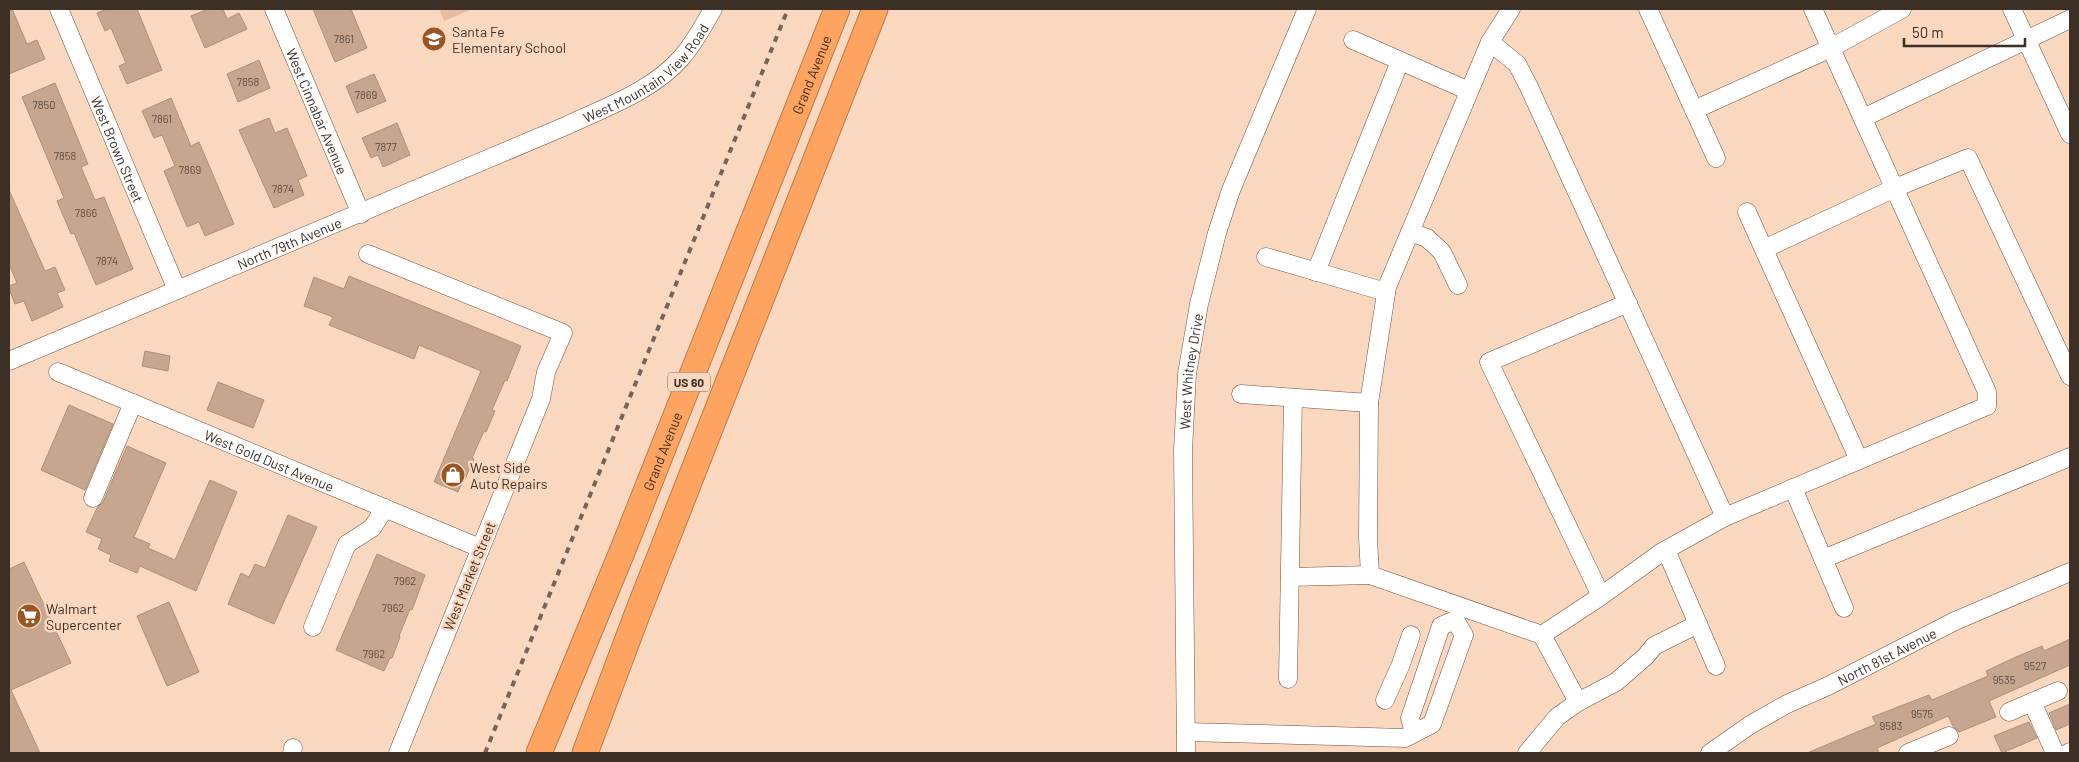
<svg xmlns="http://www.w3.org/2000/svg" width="2079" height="762" font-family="Barlow,sans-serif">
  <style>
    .green { fill: #e7bc9f }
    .building { fill: #c7a68f; stroke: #af8f79 }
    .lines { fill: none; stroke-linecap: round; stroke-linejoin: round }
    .minor-casing { stroke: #6e513d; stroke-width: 19 }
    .highway-casing { stroke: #ba7b4b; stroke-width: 27 }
    .minor { stroke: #fff; stroke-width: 18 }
    .highway { stroke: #fea460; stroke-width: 25 }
    .rail { stroke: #766355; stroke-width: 4; stroke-dasharray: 6 6; stroke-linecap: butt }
    .labels { text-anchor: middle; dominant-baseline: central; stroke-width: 5; stroke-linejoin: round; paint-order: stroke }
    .number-label { font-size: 11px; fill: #5f4d40 }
    .shield { fill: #fad8c0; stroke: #756254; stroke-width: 1 }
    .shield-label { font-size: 12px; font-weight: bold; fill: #3c2f25 }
    .poi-label { font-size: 14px; fill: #3c2f25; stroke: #fad8c0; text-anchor: start }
    .street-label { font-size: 14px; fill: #3c2f25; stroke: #fad8c0 }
  </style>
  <rect width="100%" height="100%" fill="#fad8c0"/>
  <polygon class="green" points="439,9 473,9 444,21"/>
  <g class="building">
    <polygon points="9,9 12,9 27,44 37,40 45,59 9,74"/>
    <polygon points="107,9 137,9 162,70 127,84 119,66 126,63 111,28 105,31 97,13"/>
    <polygon points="208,9 223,9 227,19 239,13 247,29 205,48 191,16"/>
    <polygon points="313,9 351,9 367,48 335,62"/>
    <polygon points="259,60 270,88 238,102 227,74"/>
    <polygon points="374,74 386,101 357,113 346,86"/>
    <polygon points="55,83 88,164 81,167 95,200 104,197 133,269 96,285 74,233 71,234 57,201 64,198 22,97"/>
    <polygon points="171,98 191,146 199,142 234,224 205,236 199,222 187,227 164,171 175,166 162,135 154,138 142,111"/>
    <polygon points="269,118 275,133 287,128 307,176 298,180 304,195 274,208 239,130"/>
    <polygon points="397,123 410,155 383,167 378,155 371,158 362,138"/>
    <polygon points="9,190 45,271 55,267 65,290 57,293 63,307 32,321 24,301 15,304 9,289 9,286 17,283 9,264"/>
    <polygon points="349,276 521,346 507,381 505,380 492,410 495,411 486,432 484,431 472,458 474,459 465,479 464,478 458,492 434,482 481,371 419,345 414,359 329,325 333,317 304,306 314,277 344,289"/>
    <polygon points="145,351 170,356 168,371 142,366"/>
    <polygon points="218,382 264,400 253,428 207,410"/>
    <polygon points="69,405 113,424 85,490 41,470"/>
    <polygon points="127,446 166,463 134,537 150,544 148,548 175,560 210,480 237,492 196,591 140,566 137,573 109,561 111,555 98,549 102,539 86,532 97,508 103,502"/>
    <polygon points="288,515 317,527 274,624 228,604 241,573 249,577 255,564 265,568"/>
    <polygon points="377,554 425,575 412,610 410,609 399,636 400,637 392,658 390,658 384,671 336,650"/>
    <polygon points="24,562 71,663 11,690 40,753 9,753 9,569"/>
    <polygon points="169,602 199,672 167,686 137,616"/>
    <polygon points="2070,639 2070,665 1989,701 1996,717 1959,732 1953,726 1948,716 1877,748 1879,753 1807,753 1876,724 1872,717 1929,695 1932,700 1988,676 1986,671 2016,657 2042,646 2044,651"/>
    <polygon points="2070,704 2070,724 2056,730 2049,713"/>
    <polygon points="2029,722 2037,738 2002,753 1994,736"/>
  </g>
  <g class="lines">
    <defs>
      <g id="minor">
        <path id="s1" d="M 59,9 L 177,290"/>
        <path id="s2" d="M 274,9 L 361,214"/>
        <polyline points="1511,9 1490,42 1387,287 1369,403 1368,538 1370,575 1542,635 1601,596 1662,552 1725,517 1987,406 1987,392 1813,9"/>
        <polyline points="1648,9 1716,158"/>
        <polyline points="2012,9 2070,134"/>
        <polyline points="1353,40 1469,91"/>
        <polyline points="1490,42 1517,64 1529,87 1725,517"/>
        <polyline points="1694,110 1831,48 1902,9"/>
        <polyline points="1863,118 2070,19"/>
        <polyline points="1747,212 1859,460"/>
        <polyline points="1410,232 1427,238 1442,252 1458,285"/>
        <polyline points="1764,249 1895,188 1968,158 2070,376"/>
        <polyline points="368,254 563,333 546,372 541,399 398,753"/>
        <polyline points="1266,257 1386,292"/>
        <polyline points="1316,272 1400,61"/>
        <path id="s3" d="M 9,361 L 568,125 C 606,107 654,90 682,57 C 694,43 704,25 713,9"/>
        <path id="s4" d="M 58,372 L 480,548"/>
        <polyline points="1241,394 1369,403"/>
        <polyline points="1793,488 1844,608"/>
        <polyline points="93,498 133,403"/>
        <polyline points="1666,550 1716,666"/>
        <polyline points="1823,559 2070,457"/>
        <polyline points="1290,577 1370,575"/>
        <polyline points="1601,596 1489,362 1628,303"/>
        <polyline points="313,627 347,544 372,528 385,508"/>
        <polyline points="1542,635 1578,702"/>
        <polyline points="1288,679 1293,398"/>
        <polyline points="1385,700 1401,664 1411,635"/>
        <polyline points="2032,702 2055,753"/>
        <polyline points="2009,712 2058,691"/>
        <polyline points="1186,732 1405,738 1432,724 1464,635 1455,620 1441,626 1410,718 1414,733"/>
        <polyline points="292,753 293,748"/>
        <path id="s5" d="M 1186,753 L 1183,450 L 1187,374 L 1199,304 L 1217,233 L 1231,190 L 1307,9"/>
        <polyline points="1527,753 1557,717 1578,702 1616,682 1646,656 1654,646 1698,624"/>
        <path id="s6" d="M 1710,753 L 1750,725 L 1787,704 L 1828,686 L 1955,621 L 2070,572"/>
        <polyline points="1908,753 1949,736"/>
        <polyline points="2068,753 2070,752"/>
      </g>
      <g id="highway">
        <path id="s7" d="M 539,753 L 622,552 L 837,9"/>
        <polyline points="585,753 638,612 875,9"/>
      </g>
    </defs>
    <use href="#minor" class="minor-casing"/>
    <use href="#highway" class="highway-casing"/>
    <use href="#minor" class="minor"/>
    <use href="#highway" class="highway"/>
    <polyline class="rail" points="485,753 788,9"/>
  </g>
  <defs>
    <symbol id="school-disc" viewBox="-11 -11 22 22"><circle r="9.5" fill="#985722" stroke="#fad8c0"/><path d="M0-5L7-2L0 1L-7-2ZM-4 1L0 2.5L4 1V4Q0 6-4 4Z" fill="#fff"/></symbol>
    <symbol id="shop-disc" viewBox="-11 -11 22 22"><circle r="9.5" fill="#985722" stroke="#fad8c0"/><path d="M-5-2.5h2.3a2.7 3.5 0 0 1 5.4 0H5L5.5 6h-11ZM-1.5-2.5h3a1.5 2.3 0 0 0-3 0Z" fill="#fff"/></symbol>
    <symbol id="supermarket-disc" viewBox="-11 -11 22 22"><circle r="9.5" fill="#985722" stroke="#fad8c0"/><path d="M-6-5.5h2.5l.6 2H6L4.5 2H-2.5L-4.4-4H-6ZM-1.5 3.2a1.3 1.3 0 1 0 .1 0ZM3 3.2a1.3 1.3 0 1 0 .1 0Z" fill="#fff"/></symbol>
  </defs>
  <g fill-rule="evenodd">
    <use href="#school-disc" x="420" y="25" width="28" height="28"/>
    <use href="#shop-disc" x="439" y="461" width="28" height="28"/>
    <use href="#supermarket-disc" x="15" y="602" width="28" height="28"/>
  </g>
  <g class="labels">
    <g class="number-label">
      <text x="344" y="38">7861</text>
      <text x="248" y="81">7858</text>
      <text x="366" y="94">7869</text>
      <text x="44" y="104">7850</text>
      <text x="162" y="118">7861</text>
      <text x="386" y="146">7877</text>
      <text x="65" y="155">7858</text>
      <text x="190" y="169">7869</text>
      <text x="283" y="188">7874</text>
      <text x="86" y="212">7866</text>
      <text x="107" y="260">7874</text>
      <text x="405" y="580">7962</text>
      <text x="393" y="607">7962</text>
      <text x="374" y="653">7962</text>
      <text x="2035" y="665">9527</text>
      <text x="2004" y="679">9535</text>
      <text x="1922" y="713">9575</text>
      <text x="1891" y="725">9583</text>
    </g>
    <rect class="shield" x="668" y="372.5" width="42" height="19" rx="4"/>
    <g class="shield-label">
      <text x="689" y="382">US 60</text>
    </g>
    <g class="poi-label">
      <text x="452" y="31">Santa Fe<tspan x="452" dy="16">Elementary School</tspan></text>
      <text x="470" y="467">West Side<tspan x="470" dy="16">Auto Repairs</tspan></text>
      <text x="46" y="608">Walmart<tspan x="46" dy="16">Supercenter</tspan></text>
    </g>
    <g class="street-label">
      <text stroke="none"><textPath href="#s3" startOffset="702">West Mountain View Road</textPath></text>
      <text stroke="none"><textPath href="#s7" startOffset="731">Grand Avenue</textPath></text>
      <text stroke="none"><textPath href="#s2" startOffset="111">West Cinnabar Avenue</textPath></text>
      <text stroke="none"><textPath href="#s1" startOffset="152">West Brown Street</textPath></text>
      <text stroke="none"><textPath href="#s3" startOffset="304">North 79th Avenue</textPath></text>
      <text stroke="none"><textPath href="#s5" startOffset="382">West Whitney Drive</textPath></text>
      <text stroke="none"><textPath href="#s7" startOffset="326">Grand Avenue</textPath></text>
      <text stroke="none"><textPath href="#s4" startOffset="229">West Gold Dust Avenue</textPath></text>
      <text transform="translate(469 576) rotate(-68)">West Market Street</text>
      <text stroke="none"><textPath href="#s6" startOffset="202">North 81st Avenue</textPath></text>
    </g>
  </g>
  <rect width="2079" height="762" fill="none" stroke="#3c2f25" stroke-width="20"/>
  <path d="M1904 38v8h121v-8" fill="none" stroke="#3c2f25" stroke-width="2.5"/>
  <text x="1912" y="38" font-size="15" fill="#3c2f25" stroke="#fad8c0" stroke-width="4" paint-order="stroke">50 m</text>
</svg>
